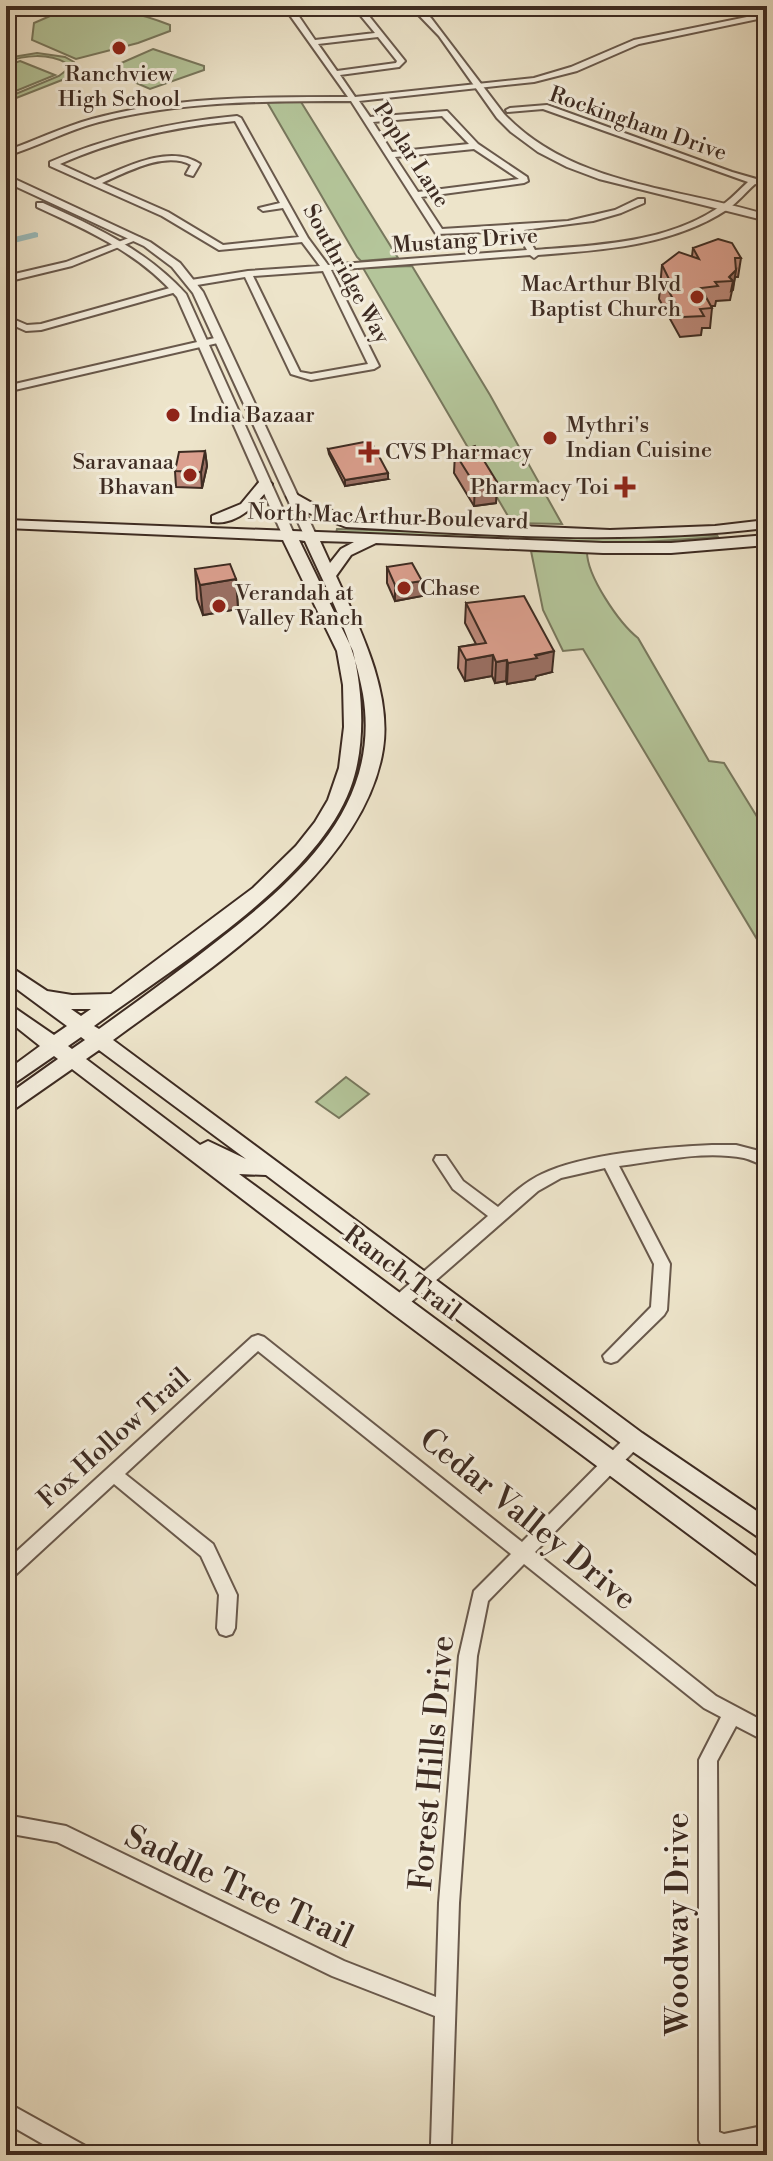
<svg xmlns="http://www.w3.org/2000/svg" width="773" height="2161" font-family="'Libre Bodoni',serif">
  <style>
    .green { fill: #b4c59a; stroke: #78785e; stroke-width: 2 }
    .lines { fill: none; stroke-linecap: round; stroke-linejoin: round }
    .canal { fill: #9bbdbe; fill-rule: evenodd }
    .minor-casing { stroke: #69594c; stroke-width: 4 }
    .tertiary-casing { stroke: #69594c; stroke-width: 4 }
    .secondary-casing { stroke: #3d2b22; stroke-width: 4 }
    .minor { fill: #f3eddd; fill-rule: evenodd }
    .tertiary { fill: #f3eddd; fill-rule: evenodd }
    .secondary { fill: #f3eddd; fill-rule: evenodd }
    .wall { fill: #bd8a7b; stroke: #3d2b22; stroke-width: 2 }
    .shaded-wall { fill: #9a7064; stroke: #3d2b22; stroke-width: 2 }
    .building { fill: #dca08f; stroke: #3d2b22; stroke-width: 2 }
    .poi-dot { fill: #8f2418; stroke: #f3eddd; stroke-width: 3 }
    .labels { text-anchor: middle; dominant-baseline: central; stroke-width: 6; stroke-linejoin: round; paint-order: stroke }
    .far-poi-label { font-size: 22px; fill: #3d2b22; stroke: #f3eddd; text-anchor: start }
    .far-street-label { font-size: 22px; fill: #3d2b22; stroke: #f3eddd }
    .street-label { font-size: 26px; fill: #3d2b22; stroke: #f3eddd }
    .near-street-label { font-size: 32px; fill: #3d2b22; stroke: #f3eddd }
  </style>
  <rect width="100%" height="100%" fill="#ede4ca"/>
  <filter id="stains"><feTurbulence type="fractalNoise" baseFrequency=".0025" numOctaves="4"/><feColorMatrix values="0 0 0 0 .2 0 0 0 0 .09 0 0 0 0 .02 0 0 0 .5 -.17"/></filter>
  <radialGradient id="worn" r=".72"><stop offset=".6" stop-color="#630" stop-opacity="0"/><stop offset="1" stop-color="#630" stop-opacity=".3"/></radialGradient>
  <g class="green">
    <path d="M 73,6 C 108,6 137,12 170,25 L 170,31 L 138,43 L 76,59 L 32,40 L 34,23 Z"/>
    <polygon points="153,49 204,66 204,70 150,89 118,75 119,64"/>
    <path d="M 37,53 L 65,57 L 74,62 L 75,71 L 85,71 L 6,102 L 6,98 L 59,76 L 68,69 L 66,63 C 48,53 25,55 6,62 L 6,58 Z"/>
    <polygon points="20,61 55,75 6,95 6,66"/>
    <polygon points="267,102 301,102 398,258 361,261 357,257"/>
    <polygon points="412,266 490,395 562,524 512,523 363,268"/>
    <polygon points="337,529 644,537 717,535 718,537 630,543 336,533"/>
    <path d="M 531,551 L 587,552 C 587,576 619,623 638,638 L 709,761 L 724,763 L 767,833 L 767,956 L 583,649 L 563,651 L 543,610 Z"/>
    <polygon points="346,1077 369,1094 339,1118 316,1102"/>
  </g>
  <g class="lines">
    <polygon class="canal" points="35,232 38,233 38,237 6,245 6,239"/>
    <defs>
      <g id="minor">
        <path d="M 332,6 L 361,6 L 405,61 L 399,67 L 340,75 L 355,97 L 534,78 L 571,67 L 634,40 L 767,13 L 767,17 L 639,44 L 577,71 L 534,82 L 359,101 L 370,117 L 447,111 L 478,144 L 527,177 L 528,181 L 524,183 L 421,197 L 442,229 L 568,221 L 615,210 L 638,199 L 644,199 L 644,203 L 621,213 L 593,221 L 524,230 L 535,250 C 599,245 671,243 725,203 C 733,197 740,189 748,182 L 543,109 L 507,112 L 506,110 L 510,108 L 547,105 L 732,172 L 767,182 L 767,187 L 755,184 C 746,192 738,202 728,209 C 672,246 603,250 538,255 L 534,258 L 530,255 L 331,270 L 379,366 L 374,369 L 311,380 L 291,374 L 245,277 L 191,286 L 187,283 L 191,280 L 248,271 L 320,266 L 302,242 L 219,250 L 162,216 L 50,166 L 50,162 C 110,136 172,122 237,116 L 241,118 L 308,238 L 328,265 L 527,250 L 516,231 L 436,234 L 351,101 C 266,101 182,101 99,122 C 67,130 37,147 6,156 L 6,151 C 34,141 63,127 92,119 C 175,96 262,97 348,97 L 289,14 ZM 346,8 L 356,10 L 375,33 L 315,40 L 298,15 ZM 378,37 L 397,61 L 396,63 L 337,71 L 318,44 ZM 442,116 L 469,144 L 392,152 L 373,122 ZM 235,121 L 280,203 L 259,208 L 263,211 L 283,208 L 299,237 L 223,245 L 168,212 L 102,183 C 127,172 165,151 191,165 L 186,174 L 193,176 L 200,164 C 170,143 124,168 95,180 L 60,164 C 116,139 174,127 235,121 ZM 474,149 L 519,179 L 418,192 L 395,157 ZM 323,271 L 368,364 L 311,374 L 300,372 L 253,276 Z"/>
        <polygon points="134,236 141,238 72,266 6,282 6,276 66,262"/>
        <polygon points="177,286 181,289 180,291 41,330 26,331 6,322 6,316 27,325 41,324"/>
        <polygon points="219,337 224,340 222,342 6,392 6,386"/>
        <path d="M 712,1145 L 736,1145 L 763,1152 L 767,1154 L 767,1167 C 759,1164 752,1160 744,1158 C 704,1150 659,1161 619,1166 L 670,1264 L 667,1310 L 664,1315 L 617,1361 L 611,1363 L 605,1361 L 603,1356 L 651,1307 L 654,1264 L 605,1168 L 561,1178 L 538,1191 L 402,1310 L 397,1311 L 392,1310 L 389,1305 L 400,1292 L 488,1216 L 453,1189 L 434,1160 L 436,1156 L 446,1156 L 463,1181 L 498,1207 C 511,1195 525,1182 542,1174 C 584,1154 664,1147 712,1145 Z"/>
        <polygon points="258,1335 264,1337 522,1542 628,1435 634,1433 640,1435 642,1440 640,1445 535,1552 716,1696 767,1723 767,1742 736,1726 717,1761 719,2132 724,2134 767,2125 767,2145 724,2154 702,2147 699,2140 699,1760 721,1717 704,1708 524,1564 488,1601 477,1656 459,1903 451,2144 448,2155 428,2155 431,2144 435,2016 332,1976 57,1842 6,1833 6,1815 66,1826 344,1961 436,1997 439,1903 459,1656 474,1591 511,1554 258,1351 125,1474 213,1544 237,1595 235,1628 232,1634 226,1636 220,1634 217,1628 219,1595 201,1556 114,1484 12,1578 6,1580 6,1561 252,1337"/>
        <polygon points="6,2102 89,2148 92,2155 62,2155 6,2123"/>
      </g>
      <g id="tertiary">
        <path d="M 410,6 L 419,6 L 431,18 L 504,114 C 572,186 677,187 767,215 L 767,221 L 599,179 L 567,167 L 538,152 L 511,132 L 497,118 L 439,36 Z"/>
        <polygon points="6,175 150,242 180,263 203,292 316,535 314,538 306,538 304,535 193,293 172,267 144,246 6,182"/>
        <path d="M 37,203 L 43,203 C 96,227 146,250 186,294 L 294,534 L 292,537 L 284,537 L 282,534 L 177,297 C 139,253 89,231 37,207 Z"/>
      </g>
      <g id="secondary">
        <path d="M 265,480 L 272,484 C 258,503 238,526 212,522 L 212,516 L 241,504 L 260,481 Z"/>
        <path d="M 294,493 L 319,507 L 360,519 L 610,530 L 715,526 L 767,520 L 767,528 C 626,545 487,535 346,527 L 309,513 L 289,500 L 287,497 Z"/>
        <path d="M 6,520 L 603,543 L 671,543 L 767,535 L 767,545 L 671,553 L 603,553 L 376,543 L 351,555 L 336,576 C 359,627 392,691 383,749 C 364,872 206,971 113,1040 L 642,1433 L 767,1518 L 767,1543 L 626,1447 L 266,1175 L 239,1174 L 767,1564 L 767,1589 L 758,1586 L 389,1311 L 72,1069 L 6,1115 L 6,1096 L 58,1059 L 54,1056 L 6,1089 L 6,1071 L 40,1046 L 6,1019 L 6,1002 L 54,1035 L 67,1026 L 6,981 L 6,964 L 47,991 L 72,995 L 111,994 L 253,888 L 296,846 L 315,822 L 328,800 L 339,768 L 344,727 L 343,685 L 337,651 L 283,540 L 6,528 ZM 299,540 L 305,541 C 327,590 354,640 363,694 C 382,807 297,879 216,942 C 178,972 138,1001 99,1029 L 94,1026 C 173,968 315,882 350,789 C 366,747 363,694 353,651 ZM 320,541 L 354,542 L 341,549 L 330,563 ZM 71,1009 L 91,1009 L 81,1016 ZM 81,1037 L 85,1040 L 72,1049 L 68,1046 ZM 99,1050 L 246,1159 L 208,1141 L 200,1145 L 86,1059 Z"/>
      </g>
    </defs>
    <use href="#minor" class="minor-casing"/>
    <use href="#tertiary" class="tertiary-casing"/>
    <use href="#secondary" class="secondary-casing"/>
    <use href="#minor" class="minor"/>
    <use href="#tertiary" class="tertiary"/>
    <use href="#secondary" class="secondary"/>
  </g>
  <g class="wall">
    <polygon points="693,248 741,258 738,277 735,277 730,300 716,301 715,306 711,306 712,308 710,328 702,328 701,335 680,337 659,299 662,265 692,256"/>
    <polygon points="328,449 388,479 345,486 329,454"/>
    <polygon points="205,451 207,466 202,488 176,487 175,471"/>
    <polygon points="455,453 497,482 496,503 474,506 454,473"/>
    <polygon points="387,567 422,581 422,596 395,601 387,583"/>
    <polygon points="195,569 236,579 238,609 203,615 197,599"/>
    <polygon points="466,603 552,672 536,676 535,679 507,684 506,681 495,683 492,676 465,681 458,668 459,647 476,644 465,623"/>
  </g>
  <g class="shaded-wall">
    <polygon points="736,270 733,290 731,291 733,281 729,277"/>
    <polygon points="205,451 207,466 202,488 201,472"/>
    <polygon points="388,473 388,479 345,486 345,480"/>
    <polygon points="497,482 496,503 474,506 475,485"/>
    <polygon points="236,579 238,609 203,615 200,585"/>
    <polygon points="422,581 422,596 395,601 395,585"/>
    <polygon points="554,651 552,672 536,676 535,679 507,684 508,663"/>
    <polygon points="493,655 492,676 465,681 466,660"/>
    <polygon points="507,660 506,681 495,683 496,662"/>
  </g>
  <g class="building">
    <polygon points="718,239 732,243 741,258 735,258 736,270 729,277 733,281 715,282 718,286 701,288 712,308 700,309 704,316 683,317 662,279 669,279 662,265 679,252 699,259 693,248"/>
    <polygon points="364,442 373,445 388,473 345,480 328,449"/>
    <polygon points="475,446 497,482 475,485 455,453"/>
    <polygon points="205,451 201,472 175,471 179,452"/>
    <polygon points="412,563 422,581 395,585 387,567"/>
    <polygon points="230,564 236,579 200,585 195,569"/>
    <polygon points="524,596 554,651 535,655 537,658 508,663 507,660 496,662 493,655 466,660 459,647 486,643 466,603"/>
  </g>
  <g class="poi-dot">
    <circle cx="119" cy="48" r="8"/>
    <circle cx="697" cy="297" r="8"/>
    <circle cx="173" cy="415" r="8"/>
    <circle cx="550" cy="438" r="8"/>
    <path d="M365 440h8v8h8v8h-8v8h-8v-8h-8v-8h8z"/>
    <circle cx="190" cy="475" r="8"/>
    <path d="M621 475h8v8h8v8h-8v8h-8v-8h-8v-8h8z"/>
    <circle cx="404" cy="588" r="8"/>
    <circle cx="219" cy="606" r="8"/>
  </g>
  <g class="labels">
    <g class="far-poi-label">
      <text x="119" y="74" text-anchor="middle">Ranchview<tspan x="119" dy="25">High School</tspan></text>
      <text x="681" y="284" text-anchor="end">MacArthur Blvd<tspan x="681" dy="25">Baptist Church</tspan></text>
      <text x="189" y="415">India Bazaar</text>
      <text x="566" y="425">Mythri's<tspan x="566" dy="25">Indian Cuisine</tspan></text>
      <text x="385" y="452">CVS Pharmacy</text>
      <text x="174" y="462" text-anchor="end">Saravanaa<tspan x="174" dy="25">Bhavan</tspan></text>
      <text x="609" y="487" text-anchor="end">Pharmacy Toi</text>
      <text x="420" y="588">Chase</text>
      <text x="235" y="593">Verandah at<tspan x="235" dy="25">Valley Ranch</tspan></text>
    </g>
    <g class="far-street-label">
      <text transform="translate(638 124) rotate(19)">Rockingham Drive</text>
      <text transform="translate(411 155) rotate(57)">Poplar Lane</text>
      <text transform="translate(465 241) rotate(-4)">Mustang Drive</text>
      <text transform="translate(346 274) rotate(61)">Southridge Way</text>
      <text transform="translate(388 517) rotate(2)">North MacArthur Boulevard</text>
    </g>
    <g class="street-label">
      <text transform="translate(402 1273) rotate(37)">Ranch Trail</text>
      <text transform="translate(114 1438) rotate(-42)">Fox Hollow Trail</text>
    </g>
    <g class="near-street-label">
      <text transform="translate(528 1519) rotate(39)">Cedar Valley Drive</text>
      <text transform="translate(432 1763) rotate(-85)">Forest Hills Drive</text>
      <text transform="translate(239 1887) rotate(25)">Saddle Tree Trail</text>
      <text transform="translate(678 1924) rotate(-90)">Woodway Drive</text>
    </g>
  </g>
  <rect width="773" height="2161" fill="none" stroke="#ede4ca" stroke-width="32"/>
  <rect x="8" y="8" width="757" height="2145" fill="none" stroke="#3d2b22" stroke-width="4"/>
  <rect x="16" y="16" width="741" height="2129" fill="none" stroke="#3d2b22" stroke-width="2"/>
  <rect width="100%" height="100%" filter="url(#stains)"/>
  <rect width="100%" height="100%" fill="url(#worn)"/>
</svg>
